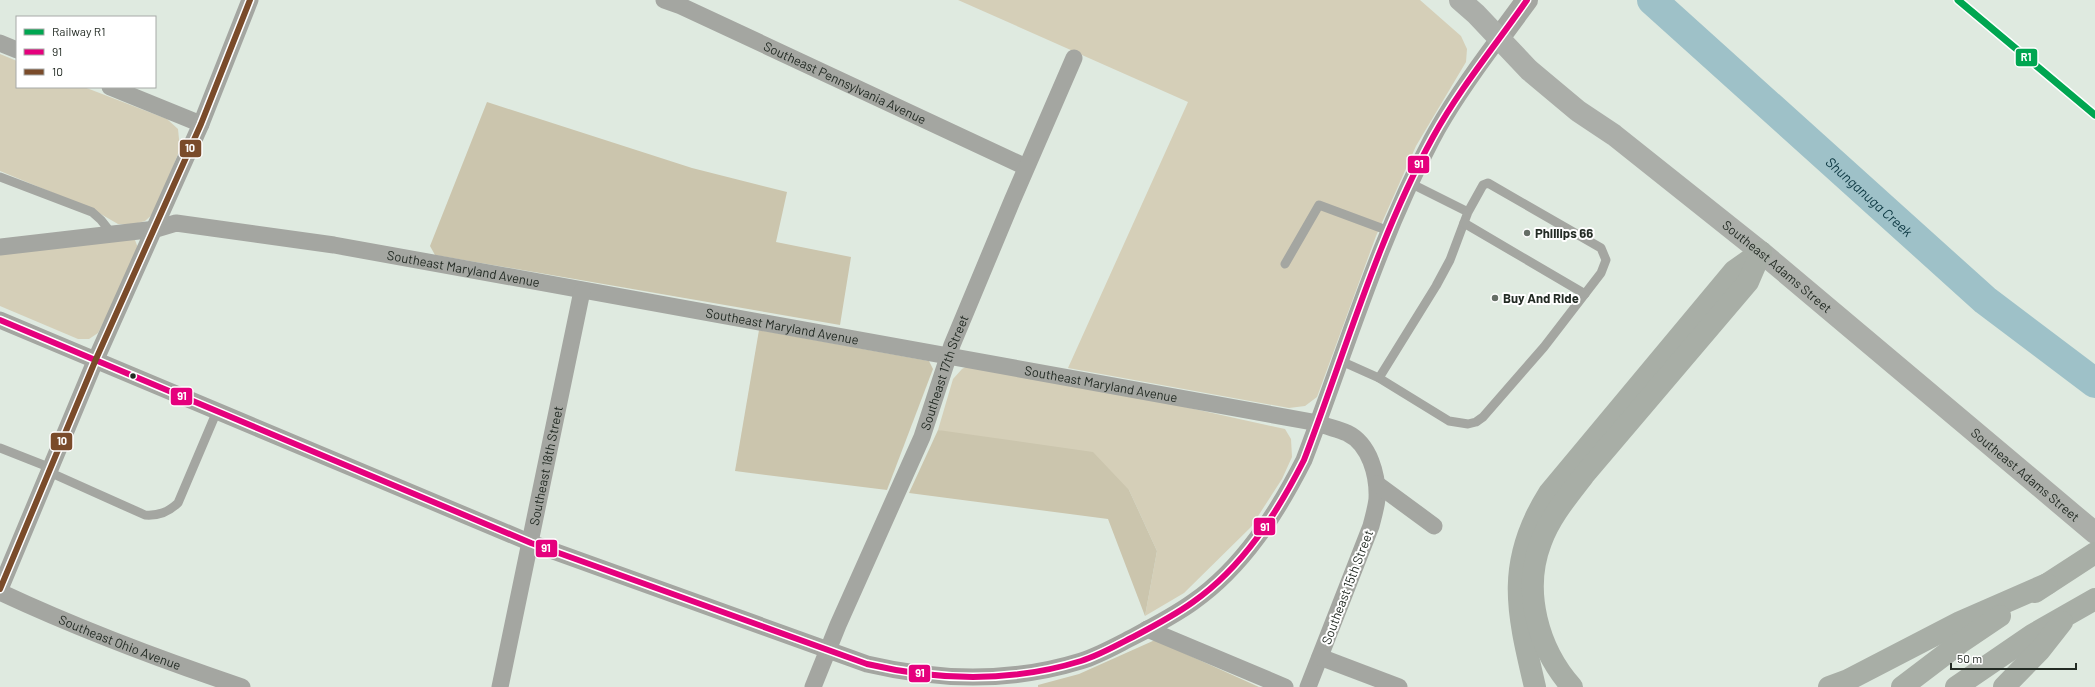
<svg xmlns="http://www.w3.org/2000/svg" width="2095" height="687" font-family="Barlow,sans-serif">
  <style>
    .green { fill: #d5cfb8 }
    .forest { fill: #cbc5ad }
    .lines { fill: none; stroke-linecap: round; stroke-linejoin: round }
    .river { stroke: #9ec1c8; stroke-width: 30 }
    .service { stroke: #a4a6a1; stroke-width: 9 }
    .minor { stroke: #a4a6a1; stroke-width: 17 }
    .tertiary { stroke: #a4a6a1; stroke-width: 22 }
    .secondary { stroke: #abaea9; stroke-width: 22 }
    .motorway { stroke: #a8aea6; stroke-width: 22 }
    .bus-1-casing { stroke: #fff; stroke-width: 9 }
    .bus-2-casing { stroke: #fff; stroke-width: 9 }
    .bus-1 { stroke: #e5007d; stroke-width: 6 }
    .bus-2 { stroke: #7a4b2a; stroke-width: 6 }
    .rail-1-casing { stroke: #fff; stroke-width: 10 }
    .rail-1 { stroke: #00a651; stroke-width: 7 }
    .poi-dot { fill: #656e66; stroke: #fff; stroke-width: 1.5 }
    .bus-dot { fill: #232b24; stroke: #fff; stroke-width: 1.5 }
    .labels { text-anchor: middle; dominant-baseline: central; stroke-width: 4; stroke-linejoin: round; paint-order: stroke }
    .street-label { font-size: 13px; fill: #232b24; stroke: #fff }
    .poi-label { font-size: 13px; font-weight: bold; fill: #232b24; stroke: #fff; text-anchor: start }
    .water-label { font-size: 14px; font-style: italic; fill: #0b3741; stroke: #fff }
    .line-badge { stroke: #fff; stroke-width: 1.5 }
    .badge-label { font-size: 11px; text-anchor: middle; font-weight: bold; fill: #fff }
  </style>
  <rect width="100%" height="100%" fill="#dfeae0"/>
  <g class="green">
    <polygon points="958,0 1420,0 1461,36 1467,49 1466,62 1416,146 1376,236 1317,397 1305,406 1289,408 1068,368 1188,102"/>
    <polygon points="0,54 17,61 17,87 84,87 167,119 178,129 180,149 154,213 145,221 131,225 118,224 92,209 0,171"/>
    <polygon points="126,239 135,240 138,248 135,259 98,333 89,339 78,339 0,306 0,254"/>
    <polygon points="977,361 1285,429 1291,439 1292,457 1282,479 1251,527 1184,593 1145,616 1157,551 1129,490 938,430 953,379 962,369"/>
  </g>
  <g class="forest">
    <polygon points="487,102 692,168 787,192 776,242 851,257 840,325 435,255 430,246"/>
    <polygon points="759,330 929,361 933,369 887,490 735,471"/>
    <polygon points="938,430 1093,452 1129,490 1157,551 1145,616 1108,519 909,493"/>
    <polygon points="1155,640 1259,687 1038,687 1038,685 1079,674"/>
  </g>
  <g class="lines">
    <path class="river" id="s1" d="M 1652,0 L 1985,300 L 2095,383"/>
    <g class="service">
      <polyline points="0,177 92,212 101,220 112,234"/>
      <polyline points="1410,183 1468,212 1450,260 1436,286 1379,378 1449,421 1468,424 1476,422 1483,417 1544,347 1601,273 1606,260 1601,248 1488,183 1483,185 1468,212"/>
      <polyline points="1464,223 1585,294"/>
      <polyline points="1285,264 1319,205 1389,231"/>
      <polyline points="1341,361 1379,378"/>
      <polyline points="0,448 51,468"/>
      <path d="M 49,472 L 145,515 C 159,516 168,512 178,503 L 217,411"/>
    </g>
    <g class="minor">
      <path id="s2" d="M 664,0 L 681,6 L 1026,167"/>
      <polyline points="0,43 17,50"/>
      <polyline points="110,87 201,124"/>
      <path id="s3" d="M 0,247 L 156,229 L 176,223 L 334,245 L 1318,423 C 1327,427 1338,429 1347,433 C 1370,444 1378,476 1377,499 C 1376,508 1373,518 1371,526 L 1308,687"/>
      <path d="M 0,320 L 531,543 L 867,664 C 939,681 1010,683 1081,661 C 1100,655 1117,645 1133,637 C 1154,626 1175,615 1193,602 C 1243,567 1277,513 1304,460 C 1345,353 1378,241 1432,139 C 1451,103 1475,70 1499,38"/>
      <polyline points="1377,484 1434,526"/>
      <polyline points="0,589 96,359 201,124 250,0"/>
      <path id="s4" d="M 0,592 C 79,629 159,659 242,687"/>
      <polyline points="1147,629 1285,687"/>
      <polyline points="1320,657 1399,687"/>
      <path id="s5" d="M 500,687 L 582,291"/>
      <path id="s6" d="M 813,687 L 838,625 L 922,437 L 952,345 L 1012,201 L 1074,58"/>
    </g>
    <polyline class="tertiary" points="1499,38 1527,0"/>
    <path class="secondary" id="s7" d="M 1460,0 L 1476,14 L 1529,70 L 1578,111 L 1614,135 L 1761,252 L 2095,533"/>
    <g class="motorway">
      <polyline points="2035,592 2095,553"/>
      <path d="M 1535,687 C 1517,611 1505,563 1549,493 L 1734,271 L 1761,252"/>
      <path d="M 1572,687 C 1538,649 1522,591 1541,542 C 1550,517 1568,496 1584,475 L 1748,282 L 1761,252"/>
      <polyline points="1829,687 1848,680 1960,622 2047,584"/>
      <polyline points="1902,687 1960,643 2000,616"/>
      <polyline points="1956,687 2032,635 2095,599"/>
      <polyline points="2004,687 2040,650 2062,622"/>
    </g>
    <defs>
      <path id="bus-1" d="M 0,320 L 531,543 L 867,664 C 939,681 1010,683 1081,661 C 1100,655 1117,645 1133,637 C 1154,626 1175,615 1193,602 C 1243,567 1277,513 1304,460 C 1345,353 1377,239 1433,137 C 1460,88 1495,46 1527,0"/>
      <polyline id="bus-2" points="0,589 96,359 201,124 250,0"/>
    </defs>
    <use href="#bus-1" class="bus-1-casing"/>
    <use href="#bus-2" class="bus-2-casing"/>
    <use href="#bus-1" class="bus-1"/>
    <use href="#bus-2" class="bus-2"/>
    <defs>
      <polyline id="rail-1" points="1958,0 2095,115"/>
    </defs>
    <use href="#rail-1" class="rail-1-casing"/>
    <use href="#rail-1" class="rail-1"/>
  </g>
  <g class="poi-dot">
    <circle cx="1527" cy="233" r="4"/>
    <circle cx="1495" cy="298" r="4"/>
  </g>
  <circle class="bus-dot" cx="133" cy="376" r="3.5"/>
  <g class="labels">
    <g class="street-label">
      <text stroke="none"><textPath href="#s2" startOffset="199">Southeast Pennsylvania Avenue</textPath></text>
      <text stroke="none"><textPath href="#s7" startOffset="415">Southeast Adams Street</textPath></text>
      <text stroke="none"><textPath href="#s3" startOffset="469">Southeast Maryland Avenue</textPath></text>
      <text stroke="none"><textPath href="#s3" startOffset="793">Southeast Maryland Avenue</textPath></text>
      <text stroke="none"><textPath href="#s6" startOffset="341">Southeast 17th Street</textPath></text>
      <text stroke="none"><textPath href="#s3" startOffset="1117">Southeast Maryland Avenue</textPath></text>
      <text stroke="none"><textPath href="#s5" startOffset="226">Southeast 18th Street</textPath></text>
      <text stroke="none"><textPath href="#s7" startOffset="739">Southeast Adams Street</textPath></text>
      <text transform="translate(1347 587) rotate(-69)">Southeast 15th Street</text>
      <text stroke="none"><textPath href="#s4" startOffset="130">Southeast Ohio Avenue</textPath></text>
    </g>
    <g class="poi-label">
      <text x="1535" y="233">Phillips 66</text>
      <text x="1503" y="298">Buy And Ride</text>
    </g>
    <g class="water-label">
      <text stroke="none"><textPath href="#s1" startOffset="293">Shunganuga Creek</textPath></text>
    </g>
  </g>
  <g class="line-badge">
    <rect x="2015" y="48" width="23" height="19" rx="4" fill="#00a651"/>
    <rect x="179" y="139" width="23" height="19" rx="4" fill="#7a4b2a"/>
    <rect x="1407" y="155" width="23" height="19" rx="4" fill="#e5007d"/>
    <rect x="170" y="387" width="23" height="19" rx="4" fill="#e5007d"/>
    <rect x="50" y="432" width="23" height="19" rx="4" fill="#7a4b2a"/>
    <rect x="1253" y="517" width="23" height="19" rx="4" fill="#e5007d"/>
    <rect x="535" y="539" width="23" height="19" rx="4" fill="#e5007d"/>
    <rect x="908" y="664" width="23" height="19" rx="4" fill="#e5007d"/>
  </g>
  <g class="badge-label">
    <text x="2026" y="61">R1</text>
    <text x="190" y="152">10</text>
    <text x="1419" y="168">91</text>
    <text x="182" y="400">91</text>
    <text x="62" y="445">10</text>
    <text x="1265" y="531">91</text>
    <text x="546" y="552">91</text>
    <text x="920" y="677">91</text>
  </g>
  <rect x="16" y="16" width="140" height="72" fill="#ffffff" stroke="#a7aaa7"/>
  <rect x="24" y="29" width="20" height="6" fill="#00a651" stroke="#a7aaa7"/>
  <text x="52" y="36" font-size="12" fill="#232b24">Railway R1</text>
  <rect x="24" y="49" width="20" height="6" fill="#e5007d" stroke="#a7aaa7"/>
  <text x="52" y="56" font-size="12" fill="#232b24">91</text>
  <rect x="24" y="69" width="20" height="6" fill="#7a4b2a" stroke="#a7aaa7"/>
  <text x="52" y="76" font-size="12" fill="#232b24">10</text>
  <path d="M1951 663v6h125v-6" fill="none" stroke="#232b24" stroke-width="2"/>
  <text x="1957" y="663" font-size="12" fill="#232b24" stroke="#ffffff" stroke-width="3" paint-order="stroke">50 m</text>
</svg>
